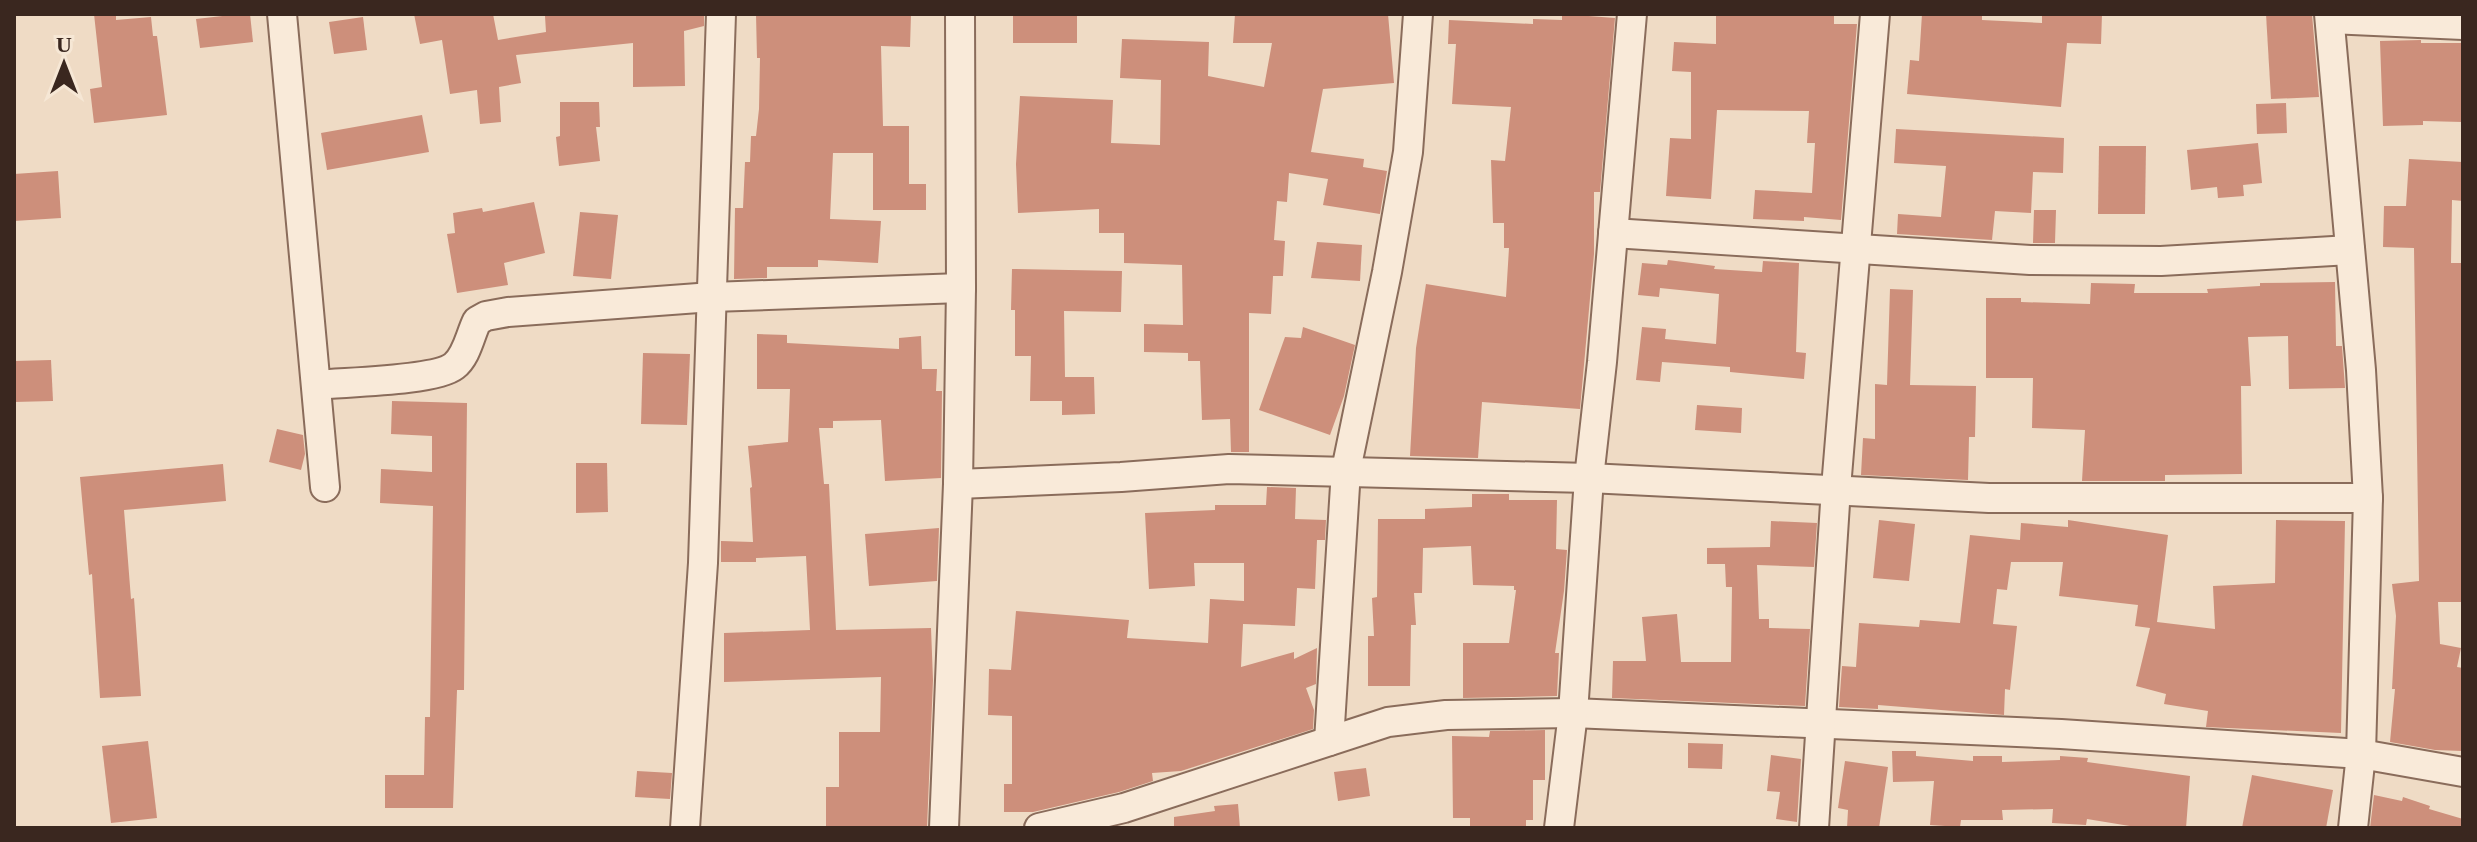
<svg xmlns="http://www.w3.org/2000/svg" width="2477" height="842" font-family="'Times New Roman',serif">
  <style>
    .building { fill: #cd8f7b }
    .lines { fill: none; stroke-linecap: round; stroke-linejoin: round }
    .minor-casing { stroke: #8a6c5b; stroke-width: 32 }
    .minor { stroke: #f9ead9; stroke-width: 28 }
  </style>
  <rect width="100%" height="100%" fill="#efdbc5"/>
  <g class="building">
    <polygon points="94,14 116,14 116,20 151,17 153,36 157,36 167,115 94,123 90,89 102,87"/>
    <polygon points="240,14 250,14 253,42 200,48 196,19"/>
    <polygon points="414,14 493,14 498,40 546,32 545,16 704,14 704,26 684,31 685,86 633,87 633,43 516,55 521,83 499,87 501,122 480,124 477,90 450,94 442,40 420,44"/>
    <polygon points="756,14 911,14 910,47 881,46 883,126 909,126 909,184 926,184 926,210 873,210 873,153 833,153 830,219 881,221 878,263 818,260 818,267 767,267 767,278 734,279 735,208 743,208 745,162 750,162 751,136 756,136 759,109 760,58 757,58"/>
    <rect x="1013" y="14" width="64" height="29"/>
    <polygon points="1235,14 1388,14 1394,83 1323,89 1311,152 1364,159 1363,167 1387,171 1380,214 1323,205 1328,179 1289,173 1287,202 1277,201 1274,240 1285,241 1283,276 1273,276 1271,314 1249,313 1249,452 1231,452 1230,419 1202,420 1200,361 1188,361 1188,353 1144,352 1144,324 1183,325 1182,265 1124,263 1124,233 1099,233 1099,209 1018,213 1016,164 1020,96 1113,100 1111,143 1160,145 1161,80 1120,78 1122,39 1209,42 1208,76 1264,87 1272,43 1233,43"/>
    <polygon points="1562,14 1615,18 1600,192 1594,192 1594,254 1580,409 1482,402 1478,458 1410,456 1416,348 1426,284 1506,297 1509,248 1504,248 1504,223 1493,223 1491,160 1505,161 1511,107 1452,104 1456,44 1448,44 1449,20 1533,24 1533,19 1562,20"/>
    <polygon points="1716,14 1834,14 1834,24 1857,24 1841,220 1804,217 1804,221 1753,219 1755,190 1812,193 1815,143 1807,143 1809,111 1717,110 1711,199 1666,196 1670,138 1691,139 1691,72 1672,71 1674,42 1716,44"/>
    <polygon points="1922,14 1982,14 1982,20 2042,23 2042,14 2102,14 2101,44 2067,43 2061,107 1907,94 1910,60 1919,61"/>
    <polygon points="2266,14 2312,14 2319,97 2271,99"/>
    <polygon points="363,17 367,50 334,54 329,22"/>
    <polygon points="2421,40 2421,43 2463,43 2463,122 2423,121 2423,125 2383,126 2380,41"/>
    <polygon points="560,102 599,102 600,127 596,127 600,161 559,166 556,137 560,136"/>
    <polygon points="2286,103 2287,133 2257,134 2256,104"/>
    <polygon points="422,115 429,152 327,170 321,133"/>
    <polygon points="1896,129 2064,138 2063,173 2033,172 2031,213 1995,211 1992,240 1897,234 1898,214 1941,217 1946,166 1894,163"/>
    <polygon points="2258,143 2262,183 2243,185 2244,196 2218,198 2217,187 2191,190 2187,150"/>
    <polygon points="2099,146 2146,146 2145,214 2098,214"/>
    <polygon points="2409,159 2463,162 2463,201 2452,200 2451,263 2463,263 2463,602 2438,602 2440,644 2461,648 2457,667 2463,668 2463,751 2435,750 2390,742 2395,689 2392,689 2396,616 2392,584 2419,581 2414,248 2383,247 2384,206 2406,206"/>
    <polygon points="58,171 61,218 14,221 14,174"/>
    <polygon points="534,202 545,253 504,263 508,285 457,293 447,234 455,233 453,213 482,208 483,212"/>
    <polygon points="2034,210 2056,210 2055,243 2033,243"/>
    <polygon points="580,212 618,215 611,279 573,276"/>
    <polygon points="1317,242 1362,245 1360,281 1311,278"/>
    <polygon points="1668,260 1715,266 1714,269 1762,272 1763,261 1799,263 1796,352 1806,353 1804,379 1730,372 1730,367 1662,362 1660,382 1636,380 1642,327 1666,329 1665,339 1716,344 1719,294 1660,288 1659,297 1638,295 1642,263 1667,265"/>
    <polygon points="1012,269 1122,271 1121,312 1064,311 1065,377 1094,377 1095,414 1062,415 1062,401 1030,401 1031,356 1015,356 1015,310 1011,310"/>
    <polygon points="2335,282 2336,346 2342,346 2345,388 2289,389 2288,336 2248,337 2251,386 2241,386 2242,474 2165,475 2165,481 2082,481 2085,430 2032,428 2033,378 1986,378 1986,298 2021,298 2021,302 2090,304 2091,283 2135,284 2134,293 2208,293 2207,289 2260,286 2260,283"/>
    <polygon points="1890,289 1913,290 1910,385 1976,386 1975,437 1969,437 1968,480 1861,475 1863,438 1875,439 1875,384 1887,385"/>
    <polygon points="1303,327 1355,345 1344,396 1330,435 1259,410 1285,337 1301,338"/>
    <polygon points="757,334 787,335 787,343 899,349 899,338 921,336 922,369 937,369 936,391 942,391 941,478 885,481 881,420 833,421 833,428 819,428 824,484 829,484 836,630 931,628 933,680 927,828 826,828 826,787 839,787 839,732 880,732 881,677 724,682 724,633 810,630 806,556 756,558 756,562 721,562 721,541 753,542 750,488 752,487 748,446 788,442 790,389 757,389"/>
    <polygon points="643,353 690,354 687,425 641,424"/>
    <polygon points="51,360 53,401 14,402 14,361"/>
    <polygon points="392,401 467,403 464,690 457,690 453,808 385,808 385,775 424,775 425,717 430,717 433,506 380,503 381,469 432,472 432,436 391,434"/>
    <polygon points="1697,405 1742,408 1741,433 1695,430"/>
    <polygon points="277,429 303,435 305,454 301,470 269,462"/>
    <polygon points="576,463 607,463 608,512 576,513"/>
    <polygon points="223,464 226,501 124,510 131,599 134,598 141,696 100,698 92,574 89,575 80,477"/>
    <polygon points="1267,487 1296,488 1295,519 1326,520 1325,540 1317,540 1315,589 1297,588 1295,626 1243,624 1241,667 1294,652 1294,659 1317,648 1316,684 1306,688 1314,710 1313,729 1181,771 1152,773 1153,781 1119,792 1033,812 1004,812 1004,784 1012,784 1012,716 988,715 989,669 1011,670 1016,611 1129,620 1127,638 1208,643 1210,599 1244,601 1244,563 1194,563 1195,586 1149,589 1145,513 1215,510 1215,505 1266,505"/>
    <polygon points="1472,494 1509,494 1509,500 1557,500 1556,549 1567,550 1564,591 1555,653 1559,653 1557,696 1463,698 1463,643 1509,643 1516,590 1514,590 1514,586 1473,585 1471,546 1423,548 1422,593 1414,593 1416,625 1411,625 1410,686 1368,686 1368,636 1374,636 1372,598 1377,597 1378,519 1425,519 1425,509 1472,507"/>
    <polygon points="1879,520 1915,524 1909,581 1873,578"/>
    <polygon points="2068,520 2168,535 2157,622 2215,629 2213,586 2275,583 2276,520 2345,521 2341,733 2206,727 2208,711 2164,704 2166,694 2136,686 2150,628 2135,626 2138,605 2059,596 2063,562 2011,562 2007,590 1997,589 1993,624 2017,626 2010,690 2005,689 2004,715 1878,705 1878,709 1839,707 1842,666 1856,667 1859,623 1919,627 1920,620 1960,623 1970,535 2020,540 2021,523 2068,527"/>
    <polygon points="1771,521 1817,523 1814,567 1757,565 1759,619 1769,619 1769,628 1810,629 1805,706 1612,698 1613,661 1646,661 1642,617 1677,614 1681,662 1731,662 1732,587 1726,587 1725,564 1707,564 1707,548 1770,547"/>
    <polygon points="939,528 937,581 869,586 865,534"/>
    <polygon points="1545,730 1545,780 1533,780 1533,820 1526,820 1526,828 1470,828 1470,818 1453,818 1452,736 1489,737 1490,731"/>
    <polygon points="148,741 157,818 111,823 102,746"/>
    <polygon points="1688,743 1723,744 1722,769 1688,768"/>
    <polygon points="1892,751 1916,751 1916,756 1973,761 1973,756 2002,756 2002,762 2060,760 2060,756 2088,758 2087,762 2190,776 2186,828 2142,828 2087,819 2086,825 2052,823 2053,809 2002,810 2003,820 1961,820 1960,827 1930,825 1934,781 1893,782"/>
    <polygon points="1771,755 1801,759 1797,822 1776,819 1780,792 1767,791"/>
    <polygon points="1845,761 1888,767 1879,828 1847,828 1848,810 1838,808"/>
    <polygon points="1366,768 1370,796 1338,801 1334,772"/>
    <polygon points="637,771 672,773 670,799 635,797"/>
    <polygon points="2252,775 2333,790 2326,828 2242,828"/>
    <polygon points="2374,795 2402,801 2403,797 2430,806 2429,809 2463,819 2463,828 2370,828"/>
    <polygon points="1238,804 1240,828 1174,828 1174,817 1215,811 1214,806"/>
  </g>
  <g class="lines">
    <defs>
      <g id="minor">
        <polyline points="282,14 325,487"/>
        <polyline points="2329,14 2361,370 2368,498 2361,754 2353,828"/>
        <polyline points="2330,19 2463,25"/>
        <polyline points="1613,233 2030,260 2161,261 2350,250"/>
        <path d="M 317,385 C 346,382 435,381 454,366 C 467,356 470,335 477,321 L 486,316 L 508,312 L 712,297 L 961,288"/>
        <polyline points="958,484 1121,477 1229,469 1589,478 1989,498 2368,498"/>
        <polyline points="1329,741 1346,470 1387,272 1408,152 1418,14"/>
        <polyline points="685,828 703,563 721,14"/>
        <polyline points="944,828 958,484 961,288 960,14"/>
        <polyline points="1039,828 1124,808 1388,722 1446,715 1573,713 2061,734 2361,754 2463,772"/>
        <polyline points="1559,828 1573,713 1589,478 1602,362 1632,14"/>
        <polyline points="1814,828 1836,488 1875,14"/>
      </g>
    </defs>
    <use href="#minor" class="minor-casing"/>
    <use href="#minor" class="minor"/>
  </g>
  <rect width="2477" height="842" fill="none" stroke="#3a271f" stroke-width="32"/>
  <g transform="translate(64 64)" stroke="#f6e7d5" stroke-width="6" paint-order="stroke">
  <path d="M0-6L14 30L0 20L-14 30Z" fill="#3a271f"/>
  <text y="-12" font-size="22" font-weight="bold" text-anchor="middle" fill="#3a271f">U</text>
  </g>
</svg>
